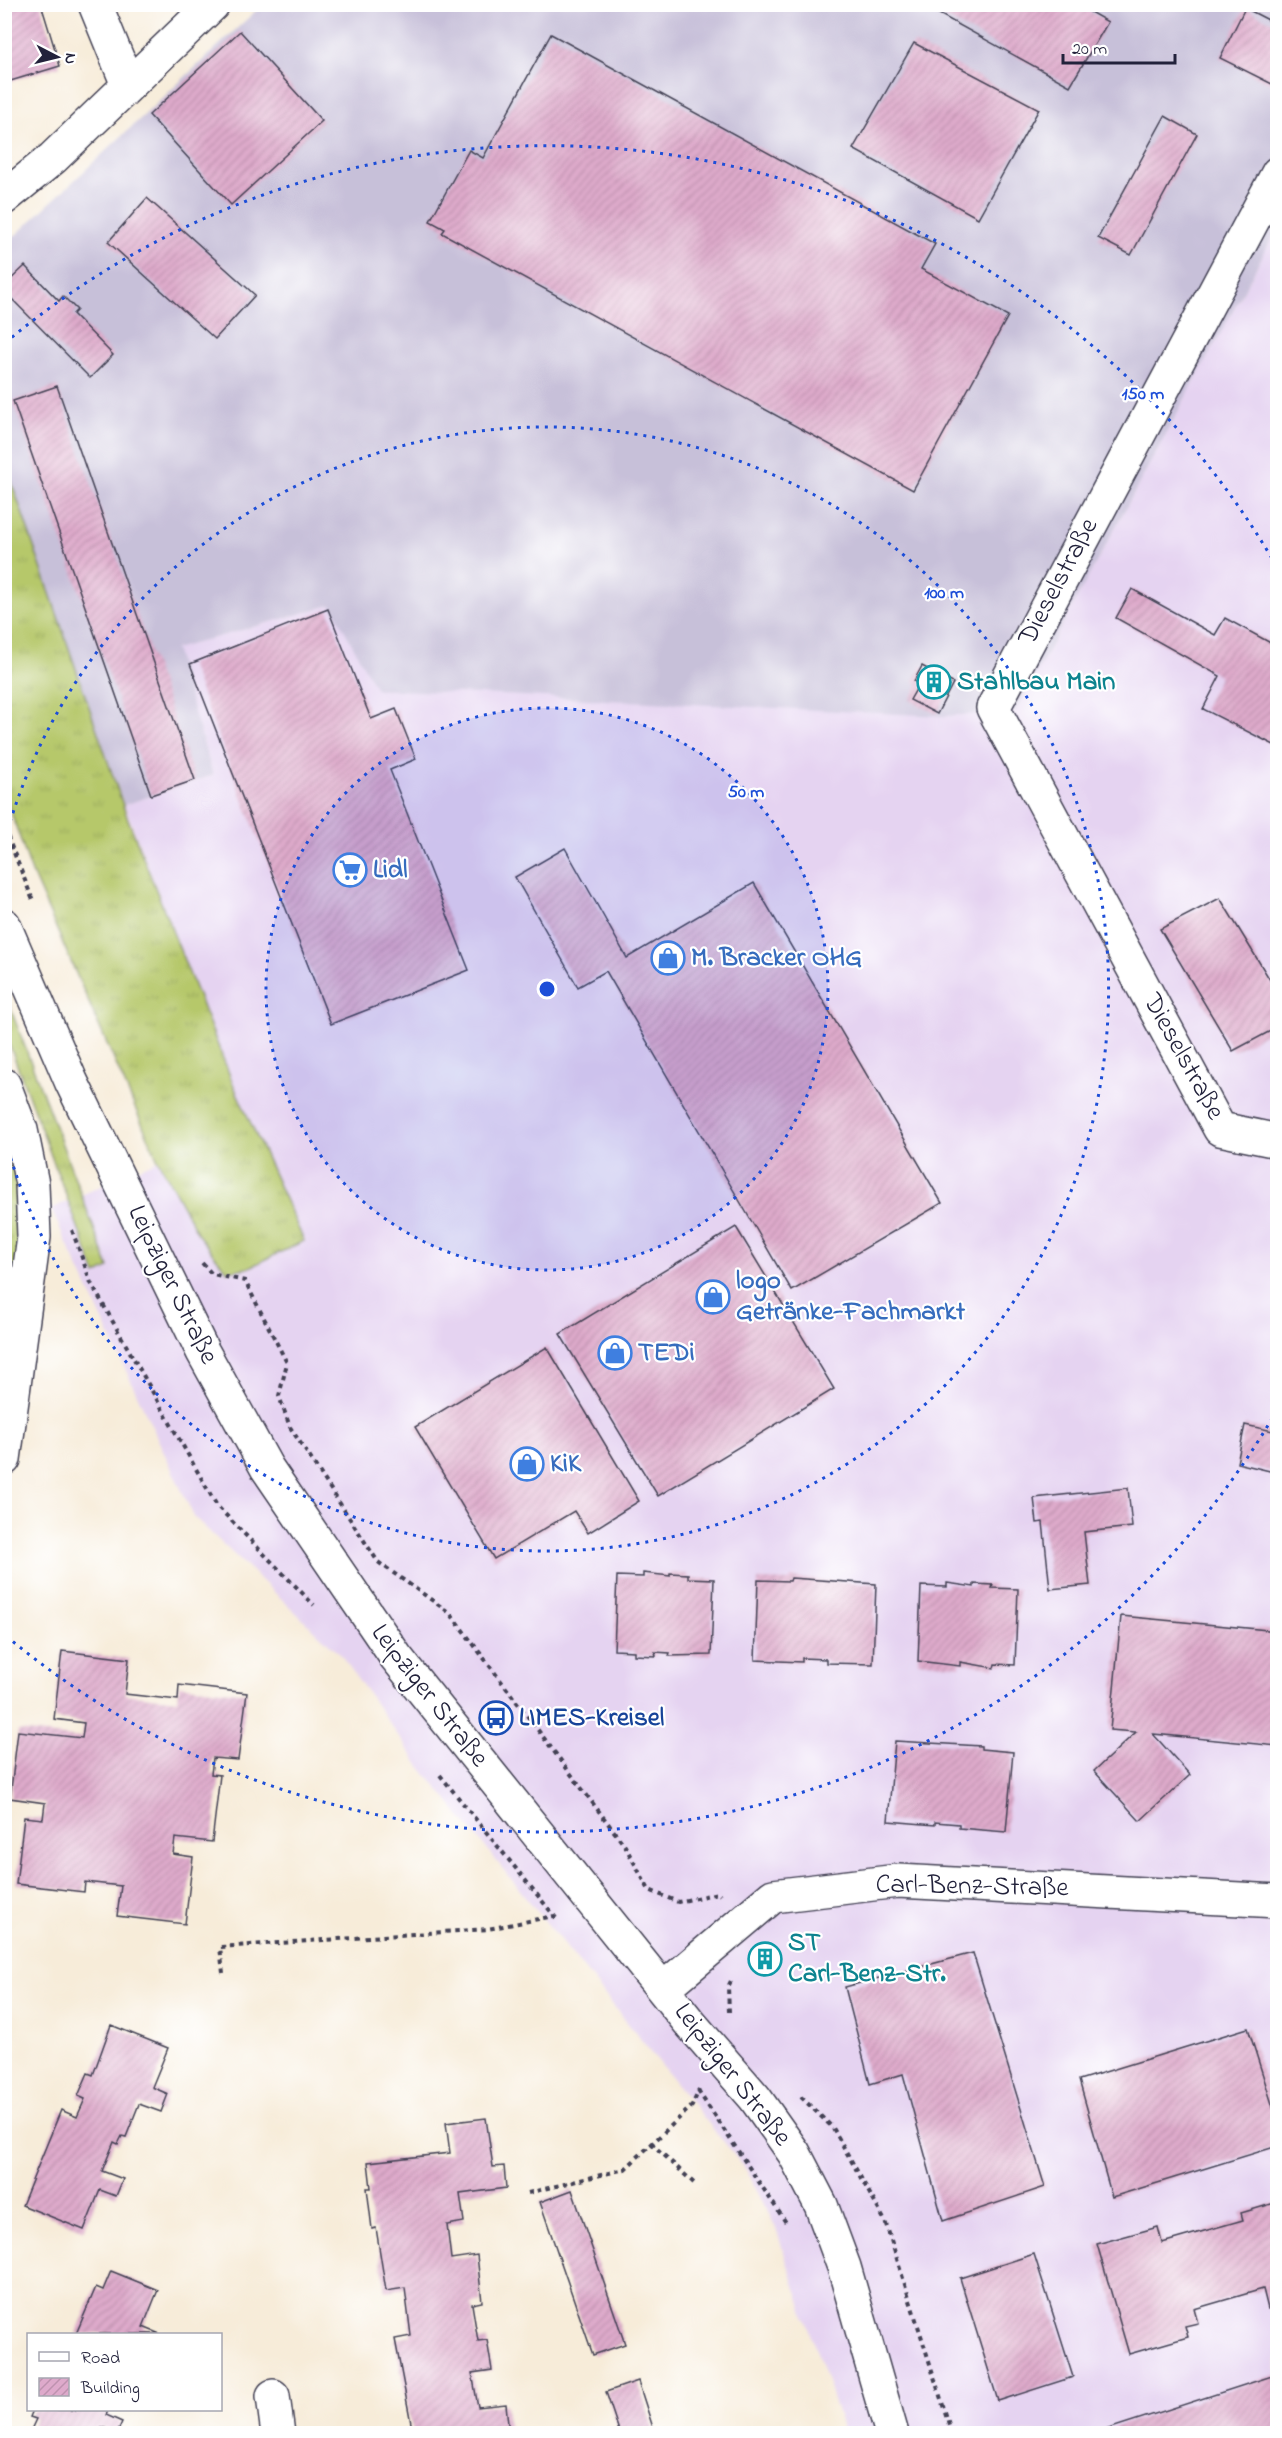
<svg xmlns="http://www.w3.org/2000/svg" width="1282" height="2438" font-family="'Indie Flower',sans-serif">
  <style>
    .built { fill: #e5d3f1 }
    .industrial { fill: #c7c0d9 }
    .grass { fill: url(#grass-tufts); stroke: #6c7553; stroke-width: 1.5 }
    .building { fill: url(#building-hatch) }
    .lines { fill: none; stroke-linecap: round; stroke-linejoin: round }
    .minor-casing { stroke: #424053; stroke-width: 36 }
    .major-casing { stroke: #424053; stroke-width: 36 }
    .path { stroke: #424053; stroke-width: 4; stroke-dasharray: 4.5 4.5; stroke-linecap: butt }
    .minor { stroke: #fff; stroke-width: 33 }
    .major { stroke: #fff; stroke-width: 33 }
    .ring { fill: none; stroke: #1d4ed8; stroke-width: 3; stroke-dasharray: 3 6 }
    .labels { text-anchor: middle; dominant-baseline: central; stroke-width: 4.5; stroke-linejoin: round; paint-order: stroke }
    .street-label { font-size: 27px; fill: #22223b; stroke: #fff }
    .culture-label { font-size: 27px; font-weight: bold; fill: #0d838f; stroke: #fff; text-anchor: start }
    .shop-label { font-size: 27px; font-weight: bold; fill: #366cbe; stroke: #fff; text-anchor: start }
    .transit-label { font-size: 27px; font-weight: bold; fill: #164399; stroke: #fff; text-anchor: start }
    .centre { fill: #1d4ed8; stroke: #fff; stroke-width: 3 }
    .ring-label { font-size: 18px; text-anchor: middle; font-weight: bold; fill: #1d4ed8; stroke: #fff; stroke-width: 4.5; stroke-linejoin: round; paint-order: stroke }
  </style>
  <defs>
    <pattern id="grass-tufts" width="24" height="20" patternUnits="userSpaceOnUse" patternTransform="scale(1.5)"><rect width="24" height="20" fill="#b6c86b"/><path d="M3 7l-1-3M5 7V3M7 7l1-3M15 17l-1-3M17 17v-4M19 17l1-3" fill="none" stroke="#9cac5e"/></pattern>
    <pattern id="building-hatch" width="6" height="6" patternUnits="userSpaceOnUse" patternTransform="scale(1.5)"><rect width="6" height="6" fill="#deaacb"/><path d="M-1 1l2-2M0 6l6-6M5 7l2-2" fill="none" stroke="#be92af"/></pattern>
  </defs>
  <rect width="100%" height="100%" fill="#fff"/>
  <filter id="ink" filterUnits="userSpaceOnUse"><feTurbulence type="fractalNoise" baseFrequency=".0167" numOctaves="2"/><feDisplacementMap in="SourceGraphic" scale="12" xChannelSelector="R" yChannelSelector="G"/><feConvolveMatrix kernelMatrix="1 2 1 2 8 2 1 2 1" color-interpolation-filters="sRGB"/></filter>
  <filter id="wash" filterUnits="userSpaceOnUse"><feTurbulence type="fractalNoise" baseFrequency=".008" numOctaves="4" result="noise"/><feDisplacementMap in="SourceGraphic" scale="24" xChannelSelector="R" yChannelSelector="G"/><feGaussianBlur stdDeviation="1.35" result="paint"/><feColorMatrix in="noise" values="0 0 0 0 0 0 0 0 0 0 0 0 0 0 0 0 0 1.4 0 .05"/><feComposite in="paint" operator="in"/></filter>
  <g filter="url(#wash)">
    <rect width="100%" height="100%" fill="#f7ecd9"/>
    <polygon class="built" points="1277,229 1277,2433 844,2433 775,2226 747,2171 419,1765 341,1655 194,1517 51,1209 158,1160 199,1236 248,1268 304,1241 234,1086 124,805 213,775 174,649 331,605 1015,712"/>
    <polygon class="industrial" points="262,5 1277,5 1277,229 1015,712 942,716 376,689 331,605 175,649 213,775 124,805 5,463 4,246"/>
    <g class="grass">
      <polygon points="5,463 126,814 234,1086 304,1241 248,1268 227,1271 199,1236 158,1160 32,873 5,795"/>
      <polygon points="5,994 109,1268 96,1275 5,1033"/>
      <polygon points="5,1126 27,1208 5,1410"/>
    </g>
    <g id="blocks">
      <g class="building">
        <polygon points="4,4 41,4 60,66 4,83"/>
        <polygon points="921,4 1076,4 1108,22 1070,86"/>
        <polygon points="1245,8 1278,25 1278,87 1220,58"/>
        <polygon points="240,31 322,121 231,205 149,115"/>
        <polygon points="551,34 935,244 921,269 1008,316 913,490 442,233 445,229 430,221 469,150 483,158"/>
        <polygon points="914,43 1039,109 978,218 853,149"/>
        <polygon points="1165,116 1197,134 1131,255 1098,238"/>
        <polygon points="147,198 255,295 215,339 108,242"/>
        <polygon points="25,266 59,301 63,296 77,310 73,314 113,355 90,378 4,291 4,286"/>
        <polygon points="57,386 195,780 151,795 13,401"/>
        <polygon points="1132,589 1215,635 1225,618 1278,647 1278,747 1203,709 1220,676 1116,618"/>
        <polygon points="328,609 371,719 396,709 416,759 390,770 469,970 331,1024 190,664"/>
        <polygon points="922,666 953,683 937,714 910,700 919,684 914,681"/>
        <polygon points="565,848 627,958 754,883 942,1203 792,1291 606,971 578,987 515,877"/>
        <polygon points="1220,898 1278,993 1278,1027 1233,1051 1160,929"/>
        <polygon points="736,1227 834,1389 658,1496 560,1334"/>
        <polygon points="547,1347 639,1501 588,1533 574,1511 494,1559 415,1427"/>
        <polygon points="1245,1425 1278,1432 1278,1473 1237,1463"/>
        <polygon points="1128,1488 1132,1527 1084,1532 1090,1585 1050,1589 1043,1522 1037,1523 1034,1498"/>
        <polygon points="643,1573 670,1576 670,1573 688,1574 688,1578 714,1579 711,1655 669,1656 670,1653 655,1652 656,1656 634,1655 634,1651 614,1650 617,1576 643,1577"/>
        <polygon points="791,1578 876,1584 873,1664 826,1663 826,1659 802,1658 802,1662 755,1660 758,1580 790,1581"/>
        <polygon points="947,1583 974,1587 974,1584 993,1585 992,1588 1018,1589 1015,1665 995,1664 994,1668 960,1662 960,1666 918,1661 921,1586 947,1587"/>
        <polygon points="1121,1616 1278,1631 1278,1746 1153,1734 1190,1775 1140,1821 1094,1771 1136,1732 1110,1730"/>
        <polygon points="62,1651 129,1659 125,1694 178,1700 179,1685 247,1693 238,1760 213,1758 211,1774 220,1775 212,1842 175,1838 173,1854 193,1857 185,1924 117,1916 121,1886 85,1882 84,1892 16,1884 24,1817 43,1819 45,1803 10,1798 18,1731 82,1738 84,1723 54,1719"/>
        <polygon points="895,1741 981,1746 981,1749 1013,1752 1006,1832 959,1828 959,1824 935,1822 935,1825 888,1821"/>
        <polygon points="764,1953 771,1959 766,1964 760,1958"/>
        <polygon points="973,1953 1045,2187 943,2221 903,2074 870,2084 845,1987"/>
        <polygon points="111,2025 168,2048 152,2087 168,2094 161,2112 139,2104 126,2137 122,2136 118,2144 114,2142 102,2171 123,2179 116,2196 100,2190 84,2230 22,2205 61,2110 77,2117 85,2099 78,2096 88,2073 93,2075"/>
        <polygon points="1248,2028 1278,2123 1278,2146 1112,2197 1079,2080"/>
        <polygon points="486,2118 493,2167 504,2166 506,2188 460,2194 464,2222 447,2225 451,2259 477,2255 482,2302 472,2304 478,2341 487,2340 492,2370 472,2373 478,2407 506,2404 509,2434 413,2434 395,2339 411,2336 405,2288 386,2291 376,2228 372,2229 367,2188 371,2188 368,2162 450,2153 446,2123"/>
        <polygon points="572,2190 625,2344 593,2355 540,2202"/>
        <polygon points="1278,2202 1278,2306 1268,2309 1263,2289 1194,2309 1198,2323 1185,2326 1188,2337 1129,2354 1097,2244 1158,2227 1162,2243 1243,2220 1241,2213"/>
        <polygon points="1034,2254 1073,2377 998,2401 960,2278"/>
        <polygon points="111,2271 158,2290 143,2327 160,2334 76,2334 96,2287 103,2290"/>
        <polygon points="1278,2374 1278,2434 1097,2434 1096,2433"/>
        <polygon points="638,2381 655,2434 620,2434 606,2392"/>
        <polygon points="33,2410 104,2410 108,2411 106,2415 122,2422 117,2433 102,2427 99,2434 29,2434 36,2419 30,2417"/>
      </g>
    </g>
  </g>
  <g filter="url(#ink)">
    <use href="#blocks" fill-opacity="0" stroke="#424053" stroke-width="1.5"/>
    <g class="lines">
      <defs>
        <g id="minor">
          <polyline points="95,4 128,85"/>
          <polyline points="1278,173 993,708 1220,1129 1278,1141"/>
          <polyline points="4,198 53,158 213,4"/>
          <polyline points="4,1085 21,1130 32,1184 34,1237 4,1459"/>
          <polyline points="664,1988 773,1896 898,1881 1278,1901"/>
          <polyline points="273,2396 278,2434"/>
        </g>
        <polyline id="major" points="4,925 71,1081 203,1352 267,1468 396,1657 689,2022 755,2098 794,2153 821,2205 844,2267 892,2434"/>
      </defs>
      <use href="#minor" class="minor-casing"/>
      <use href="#major" class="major-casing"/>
      <g class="path">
        <polyline points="4,828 34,903"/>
        <polyline points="72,1230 91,1283 217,1506 314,1605"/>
        <polyline points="202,1263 212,1274 245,1281 287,1363 279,1396 290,1427 378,1562 450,1613 625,1846 649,1890 678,1902 718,1893 720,1895"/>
        <polyline points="440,1775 556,1918"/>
        <polyline points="223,1973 220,1947 488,1929 554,1916"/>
        <polyline points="729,2012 728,1987 731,1981"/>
        <polyline points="698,2091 787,2224"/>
        <polyline points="801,2097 833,2128 885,2221 952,2434"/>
        <polyline points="651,2143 696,2185"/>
        <polyline points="528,2193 625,2169 692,2106 699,2090"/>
      </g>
      <use href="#minor" class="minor"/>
      <use href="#major" class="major"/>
    </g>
  </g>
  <circle cx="547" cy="989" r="281" fill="#1d4ed8" fill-opacity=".12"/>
  <g class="ring">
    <circle cx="547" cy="989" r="281"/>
    <path d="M5 839A562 562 0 1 1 5 1139"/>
    <path d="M1277 1410A843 843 0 0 1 5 1635M5 343A843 843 0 0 1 1277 567"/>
  </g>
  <defs>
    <symbol id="building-ring" viewBox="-11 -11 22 22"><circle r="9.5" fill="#fff" stroke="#0f9aa8" stroke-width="1.5"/><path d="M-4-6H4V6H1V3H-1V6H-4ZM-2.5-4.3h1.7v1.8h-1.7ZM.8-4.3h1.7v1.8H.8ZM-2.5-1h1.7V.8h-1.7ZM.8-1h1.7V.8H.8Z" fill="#0f9aa8"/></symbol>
    <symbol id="supermarket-ring" viewBox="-11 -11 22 22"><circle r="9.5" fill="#fff" stroke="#3f7fe0" stroke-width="1.5"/><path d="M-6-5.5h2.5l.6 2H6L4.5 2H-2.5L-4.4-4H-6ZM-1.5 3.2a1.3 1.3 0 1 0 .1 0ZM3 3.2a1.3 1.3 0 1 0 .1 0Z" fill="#3f7fe0"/></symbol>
    <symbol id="shop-ring" viewBox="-11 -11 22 22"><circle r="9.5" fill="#fff" stroke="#3f7fe0" stroke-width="1.5"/><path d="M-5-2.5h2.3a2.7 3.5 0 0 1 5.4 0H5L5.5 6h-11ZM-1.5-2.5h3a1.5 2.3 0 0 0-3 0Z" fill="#3f7fe0"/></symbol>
    <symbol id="bus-ring" viewBox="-11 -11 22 22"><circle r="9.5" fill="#fff" stroke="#1a4fb4" stroke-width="1.5"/><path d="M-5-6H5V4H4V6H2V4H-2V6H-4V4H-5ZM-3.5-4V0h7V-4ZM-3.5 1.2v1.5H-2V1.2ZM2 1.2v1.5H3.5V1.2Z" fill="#1a4fb4"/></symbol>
  </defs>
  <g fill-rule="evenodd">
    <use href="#building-ring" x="915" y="663" width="38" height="38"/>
    <use href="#supermarket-ring" x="331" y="851" width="38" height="38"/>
    <use href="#shop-ring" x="649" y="939" width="38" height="38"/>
    <use href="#shop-ring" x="694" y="1278" width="38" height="38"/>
    <use href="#shop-ring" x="596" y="1334" width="38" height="38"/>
    <use href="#shop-ring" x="508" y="1445" width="38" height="38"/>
    <use href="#bus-ring" x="477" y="1699" width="38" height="38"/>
    <use href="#building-ring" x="746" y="1940" width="38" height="38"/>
  </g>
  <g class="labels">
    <g class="street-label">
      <text transform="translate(1059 582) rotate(-62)">Dieselstraße</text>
      <text transform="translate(1183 1057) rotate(61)">Dieselstraße</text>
      <text transform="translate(172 1285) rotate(64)">Leipziger Straße</text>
      <text transform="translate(429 1696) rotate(52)">Leipziger Straße</text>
      <text transform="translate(972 1887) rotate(1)">Carl-Benz-Straße</text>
      <text transform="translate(732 2075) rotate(52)">Leipziger Straße</text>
    </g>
    <g class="culture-label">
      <text x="957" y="682">Stahlbau Main</text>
      <text x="788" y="1943">ST<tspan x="788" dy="31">Carl-Benz-Str.</tspan></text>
    </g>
    <g class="shop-label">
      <text x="373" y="870">Lidl</text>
      <text x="691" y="958">M. Bracker OHG</text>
      <text x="736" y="1281">logo<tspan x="736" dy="31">Getränke-Fachmarkt</tspan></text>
      <text x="638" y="1353">TEDi</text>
      <text x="550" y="1464">KiK</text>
    </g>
    <g class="transit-label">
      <text x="519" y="1718">LIMES-Kreisel</text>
    </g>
  </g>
  <circle cx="547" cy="989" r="9" class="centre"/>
  <g class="ring-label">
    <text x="1143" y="399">150 m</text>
    <text x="944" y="598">100 m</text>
    <text x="746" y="797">50 m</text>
  </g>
  <rect width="1282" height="2438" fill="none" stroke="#fff" stroke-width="24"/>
  <rect x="27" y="2333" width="195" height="78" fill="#ffffff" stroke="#a7a7b1" stroke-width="1.5"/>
  <rect x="39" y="2352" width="30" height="9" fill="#ffffff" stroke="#a7a7b1" stroke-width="1.5"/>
  <text x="81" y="2363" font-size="18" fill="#22223b">Road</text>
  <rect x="39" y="2378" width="30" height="18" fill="url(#building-hatch)" stroke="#a7a7b1" stroke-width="1.5"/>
  <text x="81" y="2393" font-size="18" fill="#22223b">Building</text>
  <g transform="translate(57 57) rotate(97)" stroke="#ffffff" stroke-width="4.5" paint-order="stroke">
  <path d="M0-4.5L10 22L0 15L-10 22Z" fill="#22223b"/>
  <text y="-9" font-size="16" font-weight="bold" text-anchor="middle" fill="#22223b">N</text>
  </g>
  <path d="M1063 54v9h112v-9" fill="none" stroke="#22223b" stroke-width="3"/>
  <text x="1072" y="54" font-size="18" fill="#22223b" stroke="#ffffff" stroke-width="4.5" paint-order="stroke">20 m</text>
</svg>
